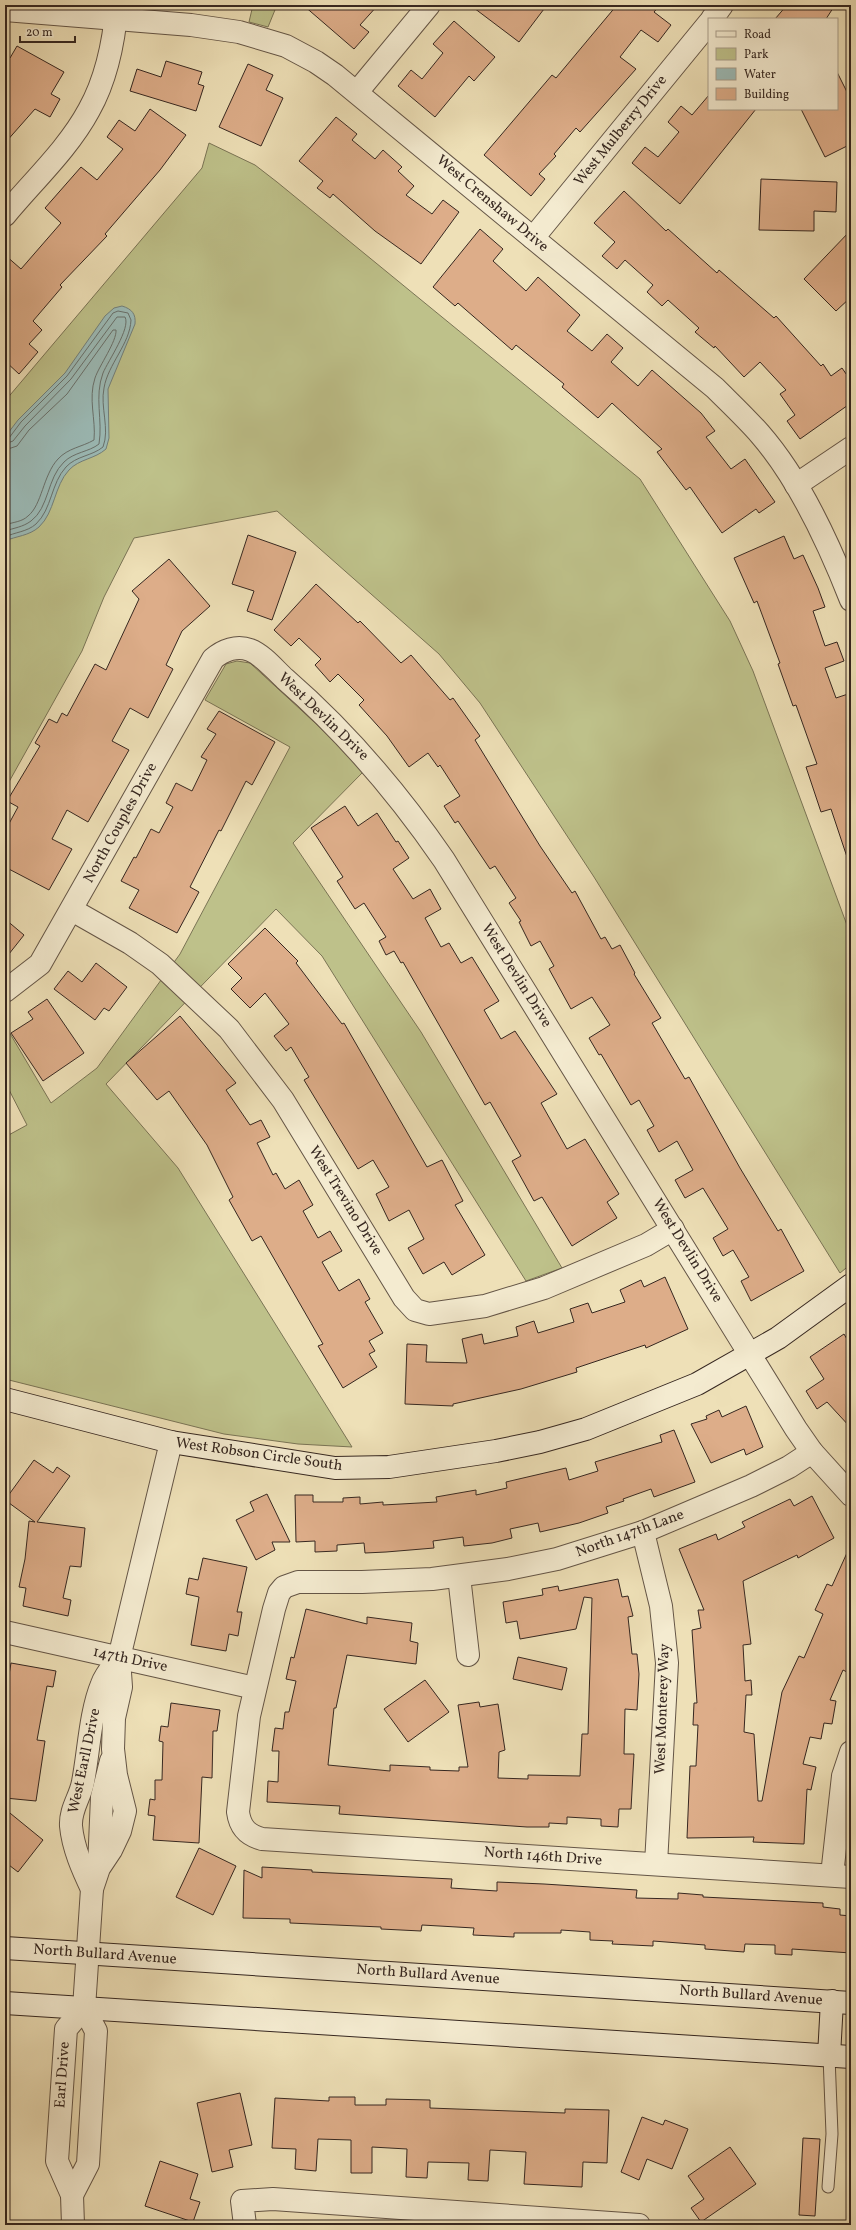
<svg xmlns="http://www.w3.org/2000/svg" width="856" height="2230" font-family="Vollkorn,serif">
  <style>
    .green { fill: #bec18a; stroke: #7a7455 }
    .water { fill: #9cbbb7; stroke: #73807b }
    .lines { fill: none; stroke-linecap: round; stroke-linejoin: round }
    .shore { stroke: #69716c; stroke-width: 1 }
    .building { fill: #ddad89; stroke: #362720 }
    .lane-casing { stroke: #645546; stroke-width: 13 }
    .street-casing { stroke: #645546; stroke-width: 24 }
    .secondary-casing { stroke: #362720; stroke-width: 24 }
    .lane { stroke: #f4ebd0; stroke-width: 11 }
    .street { stroke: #f4ebd0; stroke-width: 22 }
    .secondary { stroke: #f4ebd0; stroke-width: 22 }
    .labels { text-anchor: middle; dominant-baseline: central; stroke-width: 3; stroke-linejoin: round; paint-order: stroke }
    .street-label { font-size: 15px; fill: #362720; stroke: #f4ebd0 }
  </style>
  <rect width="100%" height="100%" fill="#eee0b7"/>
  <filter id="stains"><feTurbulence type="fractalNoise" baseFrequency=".005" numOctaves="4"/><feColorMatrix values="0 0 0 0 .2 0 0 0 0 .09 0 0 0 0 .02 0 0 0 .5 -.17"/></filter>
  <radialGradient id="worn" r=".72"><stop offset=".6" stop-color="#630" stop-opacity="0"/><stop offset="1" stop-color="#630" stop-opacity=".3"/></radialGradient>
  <g class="green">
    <polygon points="253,5 277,5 268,27 249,22"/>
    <polygon points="209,143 255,165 277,182 640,479 730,621 753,671 851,936 851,1264 840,1273 594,877 480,703 439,654 277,511 134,538 104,597 82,651 5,789 5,401 202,168"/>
    <polygon points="237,661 250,663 339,745 363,772 293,843 421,1032 562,1268 526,1281 322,956 276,909 106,1084 178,1168 352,1447 298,1444 224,1434 5,1379 5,1137 27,1125 5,1082 5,1025 51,1103 97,1068 180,954 290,747 205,700 226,664"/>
  </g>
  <path class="water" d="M 122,306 C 132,309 136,314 135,324 L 108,389 L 109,438 L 106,449 C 95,459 79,459 69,470 C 54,486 55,512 39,527 C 29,536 16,536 5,541 L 5,437 L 18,420 L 65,373 L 105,316 L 114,308 Z"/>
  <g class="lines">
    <g class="shore">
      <path d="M 5,439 L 9,438 L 21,422 L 67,376 L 113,313 L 118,311 L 128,313 L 131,320 C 130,344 108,364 104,388 C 100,407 110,429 103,447 C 92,456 76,456 66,467 C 51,483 52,509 36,524 C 27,532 15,532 5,537"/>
      <path d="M 5,444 L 13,441 L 25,426 L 71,379 L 117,317 L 125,317 C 131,328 108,361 103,373 C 94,397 103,420 99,444 C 89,452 74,452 64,462 C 47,478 49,508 31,521 C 23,527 14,528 5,531"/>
      <path d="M 5,450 L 17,446 L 29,430 L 67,394 L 113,330 L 116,330 C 117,341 99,366 95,378 C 88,399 96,419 94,440 C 82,447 68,448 58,459 C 43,475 42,505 28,516 C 22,522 13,522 5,525"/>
    </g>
  </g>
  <g class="building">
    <polygon points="303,5 378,5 360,25 369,32 354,49"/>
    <polygon points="470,5 547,5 519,42"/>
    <polygon points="617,5 660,5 654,12 671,25 658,42 641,30 620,57 636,69 580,132 576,128 554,154 556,156 539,174 545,179 531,196 484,155 552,75 556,78"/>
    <polygon points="787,5 835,5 826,19 775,19"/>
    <polygon points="454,21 495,57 474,81 469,76 435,117 398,86 411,70 422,79 443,53 433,44"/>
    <polygon points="17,46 64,72 51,94 60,99 50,117 35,109 5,143 5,56 10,58"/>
    <polygon points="166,61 202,72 198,84 204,86 196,111 130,91 137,69 161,77"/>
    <polygon points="248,64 273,75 266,90 283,98 261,146 219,127"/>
    <polygon points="837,72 851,100 851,144 825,157 801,109 837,109"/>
    <polygon points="709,95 709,109 756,109 680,204 632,163 645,147 658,157 679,132 668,122 681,106 692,115"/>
    <polygon points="150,109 186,135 160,170 105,234 107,236 60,285 62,287 33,321 42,330 29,344 38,352 19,374 5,361 5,255 21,269 61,223 45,208 81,167 97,180 123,149 107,137 119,120 135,131"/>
    <polygon points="336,117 357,134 352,140 375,159 383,150 402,167 398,171 414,186 406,195 432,214 443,200 459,212 421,264 375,231 333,194 330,198 317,188 323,181 299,161"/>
    <polygon points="761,179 837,182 836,212 814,211 814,231 759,230"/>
    <polygon points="624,191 666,231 668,229 717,273 719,270 774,318 776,316 821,366 823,364 831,376 842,368 851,381 851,403 800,439 787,421 795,415 780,394 786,390 760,362 744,377 715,346 714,348 695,332 699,328 668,300 662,306 647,292 653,285 625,260 617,269 602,256 615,242 594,223"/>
    <polygon points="480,229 503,249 493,261 526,291 538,277 580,315 567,331 592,351 607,334 623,348 611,362 638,386 652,370 701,413 715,431 706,437 731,469 745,459 775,502 759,513 756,509 722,533 690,487 686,490 657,452 662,449 612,403 598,418 562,387 564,384 516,345 512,350 458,303 455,306 433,287"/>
    <polygon points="851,230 851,297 836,311 804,279"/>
    <polygon points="248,535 296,552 272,620 247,611 254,591 232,584"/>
    <polygon points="784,536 794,559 803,555 818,588 825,607 813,611 825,646 837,642 844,661 825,668 836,698 851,693 851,860 848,860 831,809 821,812 806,767 817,764 796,705 793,706 778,664 780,663 757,601 754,603 734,558"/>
    <polygon points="169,559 210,606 182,631 166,665 173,669 148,718 130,708 112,741 129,750 88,822 67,810 52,839 72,849 49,890 5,867 5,831 18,807 7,801 40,746 35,743 49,719 57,723 62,713 67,716 95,664 106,670 139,599 132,591"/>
    <polygon points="316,584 358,623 360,621 401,663 411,655 450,700 453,698 480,736 475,740 540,846 572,893 575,891 601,939 605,937 612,949 620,945 635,973 634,974 661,1018 652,1023 685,1079 689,1077 740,1168 778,1231 781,1229 804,1271 751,1301 741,1281 749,1277 733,1250 723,1256 713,1238 728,1229 703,1188 685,1198 675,1180 693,1170 677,1141 659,1152 647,1130 654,1126 639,1100 631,1105 601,1054 599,1055 589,1038 610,1025 592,997 571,1009 549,969 554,966 540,941 531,946 519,922 521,921 509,903 516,898 495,866 490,869 458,821 455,823 444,806 460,796 440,765 438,767 428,753 409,767 387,736 359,705 364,700 338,674 330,682 315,665 321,659 299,638 291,646 274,630"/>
    <polygon points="219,711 275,742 252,785 246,781 221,831 219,830 190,887 199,892 177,933 129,908 139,890 121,881 134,857 136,858 151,829 159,833 173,807 166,803 176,783 192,791 207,760 201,757 216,734 207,729"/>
    <polygon points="345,806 358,826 377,813 396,842 398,841 409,858 393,869 413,899 430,889 441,909 425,918 441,947 449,943 461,963 472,957 499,1001 484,1010 501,1039 515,1031 557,1094 541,1103 567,1149 585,1139 619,1194 607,1202 617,1218 572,1246 542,1197 534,1201 512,1161 521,1156 490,1102 485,1105 403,962 401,963 394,951 386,955 379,941 386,937 364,903 355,909 337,881 343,877 311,828"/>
    <polygon points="5,919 24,935 5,959"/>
    <polygon points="265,928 298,961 296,963 342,1024 344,1023 427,1167 442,1160 463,1201 455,1205 485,1255 452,1275 444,1262 423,1274 408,1248 424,1239 409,1210 389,1221 376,1194 389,1187 373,1160 358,1169 304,1080 309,1077 291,1047 286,1051 274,1036 289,1024 265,993 250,1008 231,989 242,978 228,964"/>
    <polygon points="96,963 127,987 109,1011 104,1008 95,1020 54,989 68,971 82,982"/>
    <polygon points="47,999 84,1053 43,1081 11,1033 33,1019 28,1012"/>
    <polygon points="180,1016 236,1083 226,1090 250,1125 261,1120 270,1137 257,1143 273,1175 276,1173 285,1189 299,1180 313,1205 303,1211 318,1238 330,1231 342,1251 322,1262 339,1291 359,1279 370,1299 365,1302 383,1333 369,1341 375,1351 369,1354 377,1367 343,1388 318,1346 323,1344 261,1236 252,1241 229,1200 233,1197 207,1145 169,1091 157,1100 126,1063"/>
    <polygon points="665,1277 688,1329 646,1348 645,1345 576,1368 577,1372 521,1389 453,1404 453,1406 405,1404 407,1344 427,1345 426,1362 467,1363 462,1339 482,1334 484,1344 518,1336 516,1327 534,1321 538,1333 574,1322 570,1309 588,1303 592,1313 625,1302 620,1290 641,1280 644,1287"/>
    <polygon points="844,1334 851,1346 851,1428 827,1402 817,1409 806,1391 824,1379 810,1357"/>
    <polygon points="746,1406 763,1447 746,1455 744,1449 711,1463 691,1424 707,1419 706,1416 719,1410 722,1417"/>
    <polygon points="674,1430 695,1482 654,1497 651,1489 623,1499 624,1501 606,1507 608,1513 579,1523 540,1532 538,1523 510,1529 512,1538 492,1543 464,1546 463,1537 433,1541 434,1548 386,1552 365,1553 364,1543 337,1545 337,1551 315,1552 315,1541 296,1542 295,1495 313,1495 313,1502 343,1502 343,1498 360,1497 360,1504 383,1502 383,1505 437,1502 436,1497 476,1490 476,1495 507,1488 506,1482 566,1468 569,1480 598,1471 595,1462 662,1442 660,1435"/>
    <polygon points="34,1460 53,1473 57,1467 70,1476 37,1522 85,1528 81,1567 70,1566 63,1598 71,1600 68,1616 23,1606 26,1588 19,1587 25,1559 29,1521 35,1522 5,1500"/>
    <polygon points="267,1494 290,1542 272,1542 275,1550 256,1560 236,1520 254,1511 250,1502"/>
    <polygon points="812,1496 834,1538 798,1558 797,1555 743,1581 751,1644 743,1645 745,1681 751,1680 752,1695 746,1695 744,1732 754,1734 758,1801 762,1801 782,1692 799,1656 804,1658 823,1614 815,1610 827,1584 832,1586 851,1544 851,1674 843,1670 830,1700 836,1701 832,1724 824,1723 821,1739 810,1737 803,1764 816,1767 811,1790 807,1789 804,1844 753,1842 754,1837 687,1838 690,1766 696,1766 698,1725 693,1725 694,1703 697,1703 692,1630 701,1628 698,1610 704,1610 679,1549 716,1534 718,1540 745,1527 742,1522 790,1499 794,1506"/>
    <polygon points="203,1558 247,1567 237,1612 242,1612 238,1636 229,1634 226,1651 191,1645 199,1597 186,1594 189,1578 198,1580"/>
    <polygon points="618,1579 622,1597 628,1596 633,1616 628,1617 632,1654 637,1654 639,1674 637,1710 625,1709 624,1754 634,1754 631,1809 619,1809 618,1827 601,1826 601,1819 567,1817 567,1824 549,1823 549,1827 527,1827 339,1814 340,1806 267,1802 268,1781 278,1782 279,1751 272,1751 275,1728 283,1729 285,1712 289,1712 296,1681 286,1679 291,1657 294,1658 306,1609 367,1624 367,1617 412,1623 410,1641 418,1643 416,1664 347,1655 336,1708 334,1708 328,1765 390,1771 390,1765 430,1767 430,1770 459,1771 459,1767 468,1767 458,1705 479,1702 480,1707 498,1704 505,1750 499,1752 498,1778 528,1779 528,1775 580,1776 582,1734 588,1734 592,1598 584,1597 576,1629 520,1639 517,1621 506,1623 503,1602 543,1595 542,1589 558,1586 559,1591"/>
    <polygon points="518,1657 567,1668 562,1690 513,1679"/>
    <polygon points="11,1663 56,1671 53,1687 47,1686 37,1740 45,1741 36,1801 5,1798 5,1680 8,1681"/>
    <polygon points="425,1680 449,1712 408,1742 384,1709"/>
    <polygon points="171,1703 220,1710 217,1731 213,1731 212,1778 202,1777 199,1843 153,1840 155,1816 148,1815 150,1799 155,1800 155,1780 162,1780 163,1742 159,1741 161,1726 168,1727"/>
    <polygon points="5,1809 43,1840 18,1872 5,1862"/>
    <polygon points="199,1848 236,1866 213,1915 176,1897"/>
    <polygon points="262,1867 312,1870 312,1872 452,1879 451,1888 497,1891 497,1882 544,1884 637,1890 636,1898 678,1899 678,1893 703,1895 703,1897 823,1903 823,1907 840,1909 840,1915 851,1916 851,1953 792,1949 792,1955 775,1954 775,1945 745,1944 744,1952 705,1949 705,1945 653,1941 653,1946 612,1944 613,1941 590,1940 590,1932 561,1930 561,1933 514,1933 514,1937 473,1935 474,1928 422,1925 421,1931 381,1929 381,1927 290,1923 290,1919 243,1918 244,1870 262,1878"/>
    <polygon points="240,2093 252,2145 229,2150 233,2167 212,2172 197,2103"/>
    <polygon points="329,2097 355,2097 355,2105 386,2105 386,2099 430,2100 430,2108 565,2113 565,2109 609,2110 607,2163 583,2162 582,2187 524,2184 526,2152 490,2150 488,2181 468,2180 469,2163 428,2162 427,2178 406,2177 407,2149 372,2147 372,2173 351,2173 351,2140 318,2139 316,2171 295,2169 296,2149 272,2148 275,2098 329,2101"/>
    <polygon points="642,2117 663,2125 665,2120 688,2129 672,2169 647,2159 639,2180 621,2172"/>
    <polygon points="803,2138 820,2139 815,2216 799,2215"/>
    <polygon points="730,2147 756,2184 701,2222 691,2208 704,2199 688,2176"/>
    <polygon points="160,2161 198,2174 190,2199 200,2202 193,2222 145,2206"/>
  </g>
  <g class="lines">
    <defs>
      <polyline id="lane" points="828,2187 832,2134 829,2056"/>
      <g id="street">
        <path d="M 5,10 L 191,25 L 239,32 L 286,46 L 316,62 L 335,75 L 715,388 C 730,403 746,418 760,434 C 800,480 829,544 851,600"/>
        <polyline points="712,19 722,5"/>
        <polyline points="357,92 429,5"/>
        <path d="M 5,215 C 33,181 68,149 89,110 C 107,78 114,42 117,5"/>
        <polyline points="533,238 709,23"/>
        <polyline points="796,485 851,448"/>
        <polyline points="72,910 130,943 160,964 229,1029 283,1100 404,1298 415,1310 429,1314 485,1306 544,1288 646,1245 673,1229"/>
        <path d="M 5,991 L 40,964 L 213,659 C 223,650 237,645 250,650 C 263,655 275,670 285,679 C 346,732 398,793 444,860 L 796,1429 L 812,1452 L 851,1495"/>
        <path d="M 812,1452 L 789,1467 L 751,1486 L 643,1532 L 557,1559 L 508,1569 L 432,1579 L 362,1582 L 298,1582 L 284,1587 L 279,1593 L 274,1609 L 249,1716 L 238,1812 C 240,1827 247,1835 262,1839 L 851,1877"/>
        <polyline points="643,1532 661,1606 667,1663 656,1864"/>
        <polyline points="459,1576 468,1655"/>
        <polyline points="5,1632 255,1688"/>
        <polyline points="99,1867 102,1797 111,1761"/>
        <polyline points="832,1875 843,1776 851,1752"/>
        <path d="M 92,1889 C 83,1870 73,1848 71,1826 C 70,1809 80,1798 83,1782 C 89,1751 90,1713 102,1684 C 105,1675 113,1666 119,1658"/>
        <polyline points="84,2008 92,1889 99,1868 111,1850 120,1831 125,1811 116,1775 113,1749 114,1718 121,1687 119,1658 171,1442"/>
        <polyline points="72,2195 88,2164 96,2031 84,2008"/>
        <polyline points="73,2225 72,2195 57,2161 66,2029 84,2008"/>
        <polyline points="245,2225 242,2201 273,2199 639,2225"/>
      </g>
      <g id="secondary">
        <polyline points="5,1399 171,1442 335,1468 389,1467 496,1451 540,1442 586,1429 697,1384 778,1338 851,1285"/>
        <polyline points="5,1948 851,2003"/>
        <polyline points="5,2003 851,2057"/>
        <polyline points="829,2056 832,2001"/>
      </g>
    </defs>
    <use href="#lane" class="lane-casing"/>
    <use href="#street" class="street-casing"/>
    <use href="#secondary" class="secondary-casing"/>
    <use href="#lane" class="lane"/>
    <use href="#street" class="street"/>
    <use href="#secondary" class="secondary"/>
  </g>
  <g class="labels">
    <g class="street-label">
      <text transform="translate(621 131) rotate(-51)">West Mulberry Drive</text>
      <text transform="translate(492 204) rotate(40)">West Crenshaw Drive</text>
      <text transform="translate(323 717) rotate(44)">West Devlin Drive</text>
      <text transform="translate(121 823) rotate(-61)">North Couples Drive</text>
      <text transform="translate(516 976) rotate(58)">West Devlin Drive</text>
      <text transform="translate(345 1201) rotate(58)">West Trevino Drive</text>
      <text transform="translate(687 1251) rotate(58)">West Devlin Drive</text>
      <text transform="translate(259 1455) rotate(8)">West Robson Circle South</text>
      <text transform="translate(630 1534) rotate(-20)">North 147th Lane</text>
      <text transform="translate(130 1660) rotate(12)">147th Drive</text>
      <text transform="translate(663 1709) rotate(-88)">West Monterey Way</text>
      <text transform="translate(85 1761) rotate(-78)">West Earll Drive</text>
      <text transform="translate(543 1857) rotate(4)">North 146th Drive</text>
      <text transform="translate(105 1955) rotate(4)">North Bullard Avenue</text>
      <text transform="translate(428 1975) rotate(4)">North Bullard Avenue</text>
      <text transform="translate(751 1996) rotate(4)">North Bullard Avenue</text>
      <text transform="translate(63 2075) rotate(-86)">Earl Drive</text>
    </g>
  </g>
  <rect width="856" height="2230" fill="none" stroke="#eee0b7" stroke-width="20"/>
  <rect x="6" y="6" width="844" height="2218" fill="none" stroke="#362720" stroke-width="2"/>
  <rect x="10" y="10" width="836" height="2210" fill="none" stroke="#362720"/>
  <rect x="708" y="18" width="130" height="92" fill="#f4ebd0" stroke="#a89d8a"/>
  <rect x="716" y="31" width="20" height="6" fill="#f4ebd0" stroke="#a89d8a"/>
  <text x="744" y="38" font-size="12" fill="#362720">Road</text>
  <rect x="716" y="48" width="20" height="12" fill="#bec18a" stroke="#a89d8a"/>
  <text x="744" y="58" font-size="12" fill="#362720">Park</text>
  <rect x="716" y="68" width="20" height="12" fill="#9cbbb7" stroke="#a89d8a"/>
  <text x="744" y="78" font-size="12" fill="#362720">Water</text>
  <rect x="716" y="88" width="20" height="12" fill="#ddad89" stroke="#a89d8a"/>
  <text x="744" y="98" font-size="12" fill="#362720">Building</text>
  <path d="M20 36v6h55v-6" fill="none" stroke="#362720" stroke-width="2"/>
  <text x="26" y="36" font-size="12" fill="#362720" stroke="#f4ebd0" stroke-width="3" paint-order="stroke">20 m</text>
  <rect width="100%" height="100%" filter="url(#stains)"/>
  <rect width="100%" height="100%" fill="url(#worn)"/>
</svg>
